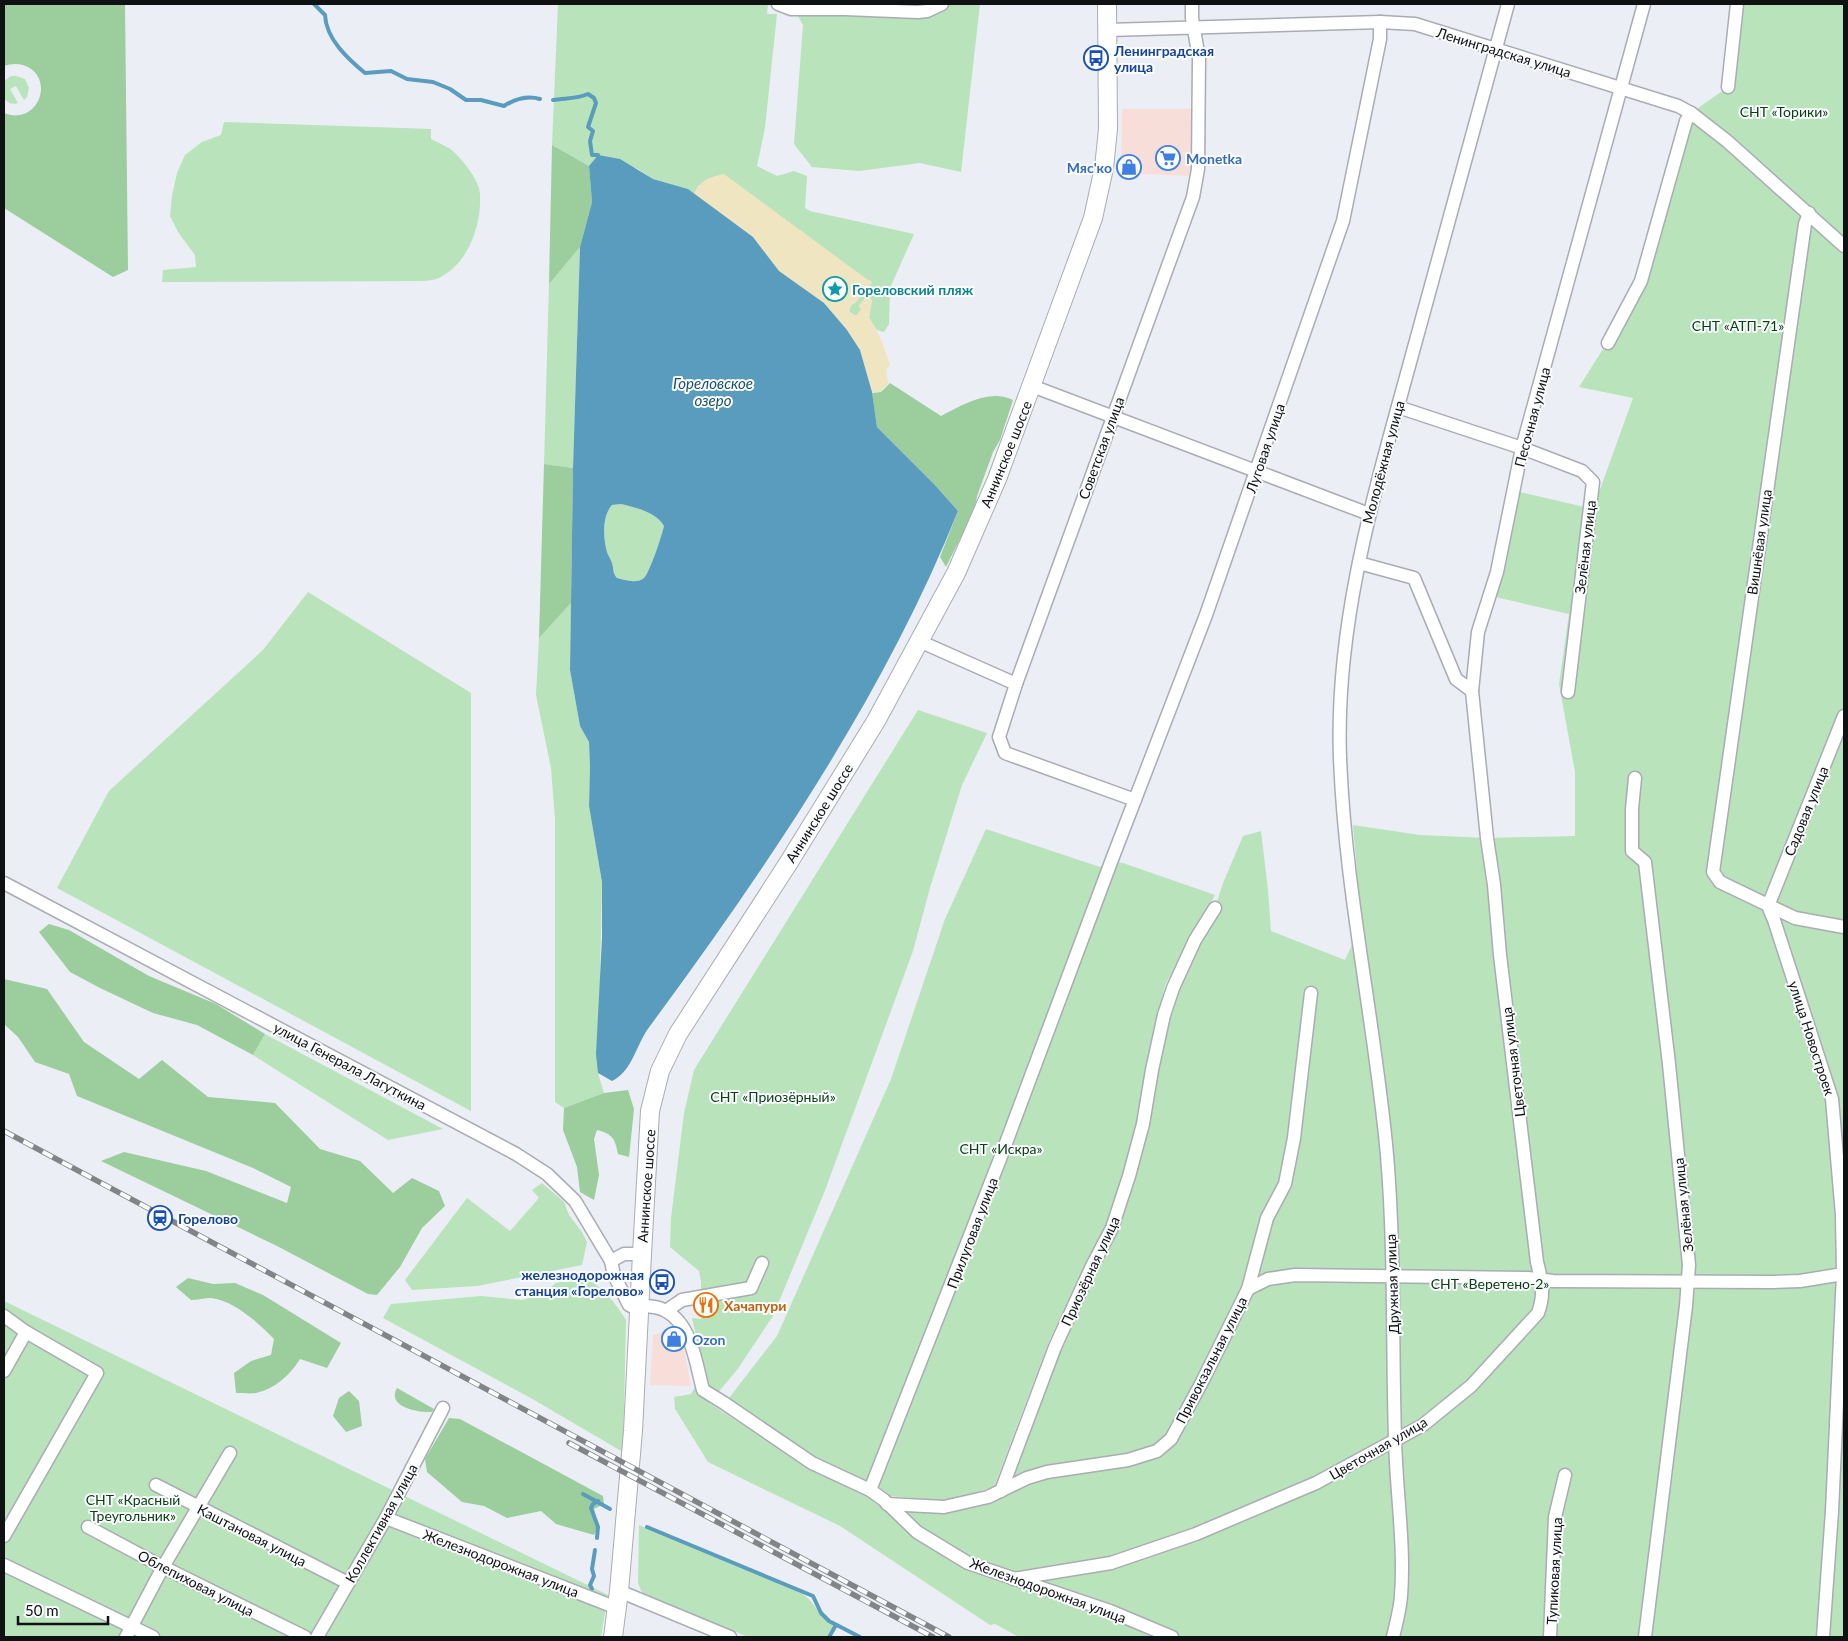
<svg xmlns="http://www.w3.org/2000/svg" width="1848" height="1641" font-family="Lato,sans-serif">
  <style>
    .commercial { fill: #f8ded8 }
    .green { fill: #b9e3ba }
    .forest { fill: #9bcd9d }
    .sand { fill: #efe5c0 }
    .water { fill: #599cbe; fill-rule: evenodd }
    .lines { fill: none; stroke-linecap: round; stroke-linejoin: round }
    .stream { stroke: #599cbe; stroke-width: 4 }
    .minor-casing { stroke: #a9acb2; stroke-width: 15 }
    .secondary-casing { stroke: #a9acb2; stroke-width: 20 }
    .minor { stroke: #fff; stroke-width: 12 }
    .secondary { stroke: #fff; stroke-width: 18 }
    .rail-casing { stroke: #828488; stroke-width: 5.5 }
    .rail { stroke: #fafcfe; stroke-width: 4; stroke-dasharray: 11; stroke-linecap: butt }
    .labels { text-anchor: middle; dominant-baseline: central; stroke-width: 4; stroke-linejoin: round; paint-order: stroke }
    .transit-label { font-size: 14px; font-weight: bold; fill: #164399; stroke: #fafcfe; text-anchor: start }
    .street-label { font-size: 14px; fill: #101113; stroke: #fafcfe }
    .park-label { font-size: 14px; fill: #0a4013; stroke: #fafcfe }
    .shop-label { font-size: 14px; font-weight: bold; fill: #366cbe; stroke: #fafcfe; text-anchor: start }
    .culture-label { font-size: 14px; font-weight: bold; fill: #0d838f; stroke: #fafcfe; text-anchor: start }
    .food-label { font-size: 14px; font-weight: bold; fill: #c56008; stroke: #fafcfe; text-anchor: start }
    .water-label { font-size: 15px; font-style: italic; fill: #194f68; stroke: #fafcfe }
  </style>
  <rect width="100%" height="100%" fill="#ebeef5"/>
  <g class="commercial">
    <polygon points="1122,109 1191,109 1191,176 1121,173"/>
    <polygon points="668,1331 682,1338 691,1386 650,1385 653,1335"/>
  </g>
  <g class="green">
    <polygon points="558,4 768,4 767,14 777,14 765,128 757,166 777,176 794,171 807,176 805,208 810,211 914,234 890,288 889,324 884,332 877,330 869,318 872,300 860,307 861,310 857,315 854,315 849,311 851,305 855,303 872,282 699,185 694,194 688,189 653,179 638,169 598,155 589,166 552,145"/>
    <polygon points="791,4 980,4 961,172 920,163 859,171 812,167 794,144 803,25"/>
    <polygon points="1737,4 1844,4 1844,1637 1019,1637 995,1624 990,1625 840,1526 708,1462 675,1409 674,1397 691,1394 704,1371 692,1318 701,1319 701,1282 699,1271 670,1247 671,1218 684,1113 694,1070 918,710 987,733 962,785 930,888 913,951 824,1193 773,1316 737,1370 709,1403 816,1472 872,1499 909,1531 949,1558 1000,1581 1011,1579 968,1563 887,1504 944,1507 1001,1491 1112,1228 1164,1015 1215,908 1223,883 1243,836 1261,831 1268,890 1271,931 1345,960 1358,932 1361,919 1353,825 1420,835 1487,838 1575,836 1575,772 1559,684 1569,614 1495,597 1520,492 1593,509 1633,398 1579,387 1605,346 1641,281 1691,113 1728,87"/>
    <path d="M 11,76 L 16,76 L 25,79 L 29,88 L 27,97 L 24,100 L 16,86 L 10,89 L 18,103 C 13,105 7,103 4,98 L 4,81 Z"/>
    <path d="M 224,122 L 431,129 L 431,139 C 437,142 443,145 449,148 C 460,156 475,175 479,188 C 481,196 480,207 479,215 C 475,240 463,266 439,278 C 435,280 429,280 424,281 L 162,282 L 163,270 L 196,267 L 195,255 L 178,232 L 170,216 L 172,196 L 177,173 L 185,155 L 202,142 L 221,135 Z"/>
    <polygon points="580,247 573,468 544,464 549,284"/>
    <path d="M 621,504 C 637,508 656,512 664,526 C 662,535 650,572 644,578 C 637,584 624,580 617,578 C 612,572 614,569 612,563 C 611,559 608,556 607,552 C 603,538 602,516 612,505 Z"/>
    <polygon points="308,592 471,693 471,1111 57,888 109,791 263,650"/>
    <polygon points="571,603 570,670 580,726 589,742 590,767 589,806 602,882 598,1073 604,1093 564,1108 555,1102 555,819 551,768 536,695 539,638"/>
    <polygon points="986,829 1100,867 1111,862 1123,863 1215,895 1165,985 1123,1189 1049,1341 994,1487 947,1501 890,1496 817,1459 729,1398 777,1336 891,1079 945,919"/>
    <polygon points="265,1034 443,1129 388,1140 253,1055"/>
    <polygon points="542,1183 564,1202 569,1215 582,1232 587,1242 582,1265 477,1286 412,1290 405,1280 467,1198 510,1231 539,1198 532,1190"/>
    <path d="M 584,1276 C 603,1288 615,1302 626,1320 L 623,1452 L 529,1397 L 383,1318 L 391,1304 L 481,1296 L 522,1300 L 542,1295 L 556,1283 Z"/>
    <polygon points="4,1301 608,1595 601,1637 4,1637"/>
    <path d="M 639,1525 L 800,1592 C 816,1602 817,1616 834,1625 L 826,1637 L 748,1637 L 642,1593 L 638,1583 Z"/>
  </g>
  <g class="forest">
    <path d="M 4,4 L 125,4 L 128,270 L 113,277 L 4,208 L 4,113 C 40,127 56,75 23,65 C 16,63 10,64 4,66 Z"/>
    <polygon points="552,145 589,166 592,202 580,247 549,284"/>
    <path d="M 890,383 L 941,416 C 962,405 990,388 1013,400 L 1000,440 L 993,452 L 977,496 L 975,509 L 946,567 L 940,557 L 958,511 L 934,484 L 877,427 L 872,393 L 881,392 Z"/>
    <polygon points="544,464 573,468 571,603 539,638"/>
    <polygon points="49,924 69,930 149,976 216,1004 265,1034 253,1055 197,1025 153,1013 100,988 70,972 39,932"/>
    <polygon points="4,979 47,989 84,1042 139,1079 162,1060 208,1097 275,1103 320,1149 360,1161 393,1193 412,1178 439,1191 445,1206 422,1228 400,1267 377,1295 368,1294 277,1246 101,1161 124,1152 206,1171 287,1203 291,1187 253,1168 77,1096 69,1074 35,1062 18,1037 4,1024"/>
    <path d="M 628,1090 L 634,1109 L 629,1157 L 618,1154 C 615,1139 613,1134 597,1130 L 594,1139 L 599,1175 L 594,1200 L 580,1192 L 577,1167 L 563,1130 L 564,1108 L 604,1093 Z"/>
    <path d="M 188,1278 L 213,1284 L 235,1283 L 263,1295 L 341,1343 L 327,1368 L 300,1359 C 290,1375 275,1389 256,1393 C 250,1394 242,1393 236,1393 L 234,1373 L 251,1361 L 271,1355 L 274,1339 C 260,1324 233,1300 211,1298 C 205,1298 197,1300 191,1300 L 176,1287 Z"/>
    <path d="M 397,1388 L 434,1409 L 432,1412 C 419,1413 386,1407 397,1388 Z"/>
    <polygon points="349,1391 359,1401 362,1426 346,1432 333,1416 339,1398"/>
    <polygon points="449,1418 460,1419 603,1496 604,1504 594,1509 598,1528 594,1535 556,1524 541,1511 507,1518 484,1506 462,1502 427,1472 425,1459"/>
  </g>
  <path class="sand" d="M 724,174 L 872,283 L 855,303 L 851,305 L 849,311 L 853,315 L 857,315 L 861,310 L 859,305 L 868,295 L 872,300 L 869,318 C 879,333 885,348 890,366 L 886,369 L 888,383 L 881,392 L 872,392 L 860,350 L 847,330 L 824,303 L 779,271 L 753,237 L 694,194 C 701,180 709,177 724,174 Z"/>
  <path class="water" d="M 598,155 L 620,159 L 653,179 L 688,189 L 753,237 L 779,271 L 824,303 L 847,330 L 860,350 L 872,392 L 877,427 L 934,484 L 958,511 C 884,696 767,867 650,1026 C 636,1044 633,1071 612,1081 L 598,1073 L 596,1054 L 602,938 L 602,882 L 589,806 L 590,767 L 589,742 L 580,726 L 570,670 L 573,468 L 580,247 L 592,202 L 589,166 ZM 621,504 C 637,508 656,512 664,526 C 662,535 650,572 644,578 C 637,584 624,580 617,578 C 612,572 614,569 612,563 C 611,559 608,556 607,552 C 603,538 602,516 612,505 Z"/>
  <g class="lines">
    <g class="stream">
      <path d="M 314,4 L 325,15 C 326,39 348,59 365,73 L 391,71 L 407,79 L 433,82 L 450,89 L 466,100 L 481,100 L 504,106 C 515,99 527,95 540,99"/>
      <path d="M 553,100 C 565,98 577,99 588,94 L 594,98 L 596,103 L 588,127 L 593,131 L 590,141 L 592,155 L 598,155"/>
      <polyline points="583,1494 610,1509"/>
      <polyline points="647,1527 813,1596 821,1613 829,1621 860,1637"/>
      <polyline points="597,1538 598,1527 591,1508 593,1504 598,1501"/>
      <polyline points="592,1589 590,1585 594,1576 592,1569 595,1550"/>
      <polyline points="829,1637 836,1625"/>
    </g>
    <defs>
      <g id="minor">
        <polyline points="778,4 791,9 845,9 918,12 927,11 942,4"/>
        <polyline points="1108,30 1380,22 1415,24 1678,106 1691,113 1727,141 1844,246"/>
        <polyline points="1728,87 1737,4"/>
        <polyline points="1809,213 1805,224 1713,872 1720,882 1795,918 1844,927"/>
        <polyline points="1608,343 1641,281 1686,121 1691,113"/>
        <polyline points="1032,386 1369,514"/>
        <polyline points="1398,407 1522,448 1582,471 1593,482 1568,692"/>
        <polyline points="1359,563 1414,578 1456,679 1472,691"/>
        <polyline points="919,641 1016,684"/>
        <polyline points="1635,778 1632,809 1632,851 1645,862 1669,1064 1689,1265 1686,1306 1645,1637"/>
        <polyline points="1135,800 1005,753 999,737 1016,684 1193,197 1198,169 1199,58 1192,18 1192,4"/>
        <polyline points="4,883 516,1154 547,1174 575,1201 611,1261 614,1275 629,1305 639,1310"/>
        <polyline points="611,1261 624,1254 642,1254"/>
        <polyline points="1248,1289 1268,1279 1295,1275 1528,1278 1553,1281 1773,1282 1800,1281 1843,1274"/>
        <path d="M 639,1306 C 648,1306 658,1306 666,1311 C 692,1325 696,1364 703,1390 L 724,1403 L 812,1463 L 870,1490 L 884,1500 L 917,1532 L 968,1563 L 1110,1611 L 1172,1637"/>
        <polyline points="666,1311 682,1300 751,1288 762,1263"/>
        <polyline points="4,1316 26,1332 97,1373 4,1536"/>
        <polyline points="4,1371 26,1332"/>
        <polyline points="156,1485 348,1583"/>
        <polyline points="870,1490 1000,1159 1111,862 1206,615 1256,471 1343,221 1380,39 1380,22"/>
        <polyline points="1001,1491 1055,1347 1092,1266 1112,1228 1129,1176 1143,1124 1152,1070 1164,1015 1173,988 1195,940 1215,908"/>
        <polyline points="887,1504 944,1507 988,1497 1027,1478 1047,1472 1128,1460 1157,1451 1171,1439 1202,1382 1248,1289 1267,1218 1285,1184 1294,1138 1311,993"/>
        <polyline points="386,1518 617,1608"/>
        <polyline points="88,1527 163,1567 305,1637"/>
        <polyline points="4,1565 153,1637"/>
        <path d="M 1013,1579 L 1111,1563 L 1196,1534 L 1316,1483 L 1423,1425 L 1471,1386 L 1538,1313 C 1545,1294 1542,1282 1537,1262 L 1500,955 L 1494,885 L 1487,838 L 1472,691 L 1478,632 L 1497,572 L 1522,448 L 1644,4"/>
        <polyline points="619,1591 730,1637"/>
        <polyline points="126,1637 163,1567 230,1453"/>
        <polyline points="317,1637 386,1518 443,1408"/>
        <path d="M 1393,1637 C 1396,1624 1400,1610 1401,1596 C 1405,1545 1396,1490 1395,1438 C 1392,1344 1395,1249 1387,1155 C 1375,1022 1345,891 1340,758 C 1335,624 1374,494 1409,366 C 1442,245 1476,124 1508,4"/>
        <polyline points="1550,1637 1555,1517 1565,1475"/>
        <polyline points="1823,1637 1832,1511 1843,1274 1842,1215 1832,1099 1774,920 1768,906 1844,716"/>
      </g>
      <polyline id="secondary" points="613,1637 619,1591 633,1431 642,1254 650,1111 660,1071 678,1034 789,862 876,721 956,573 997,479 1093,218 1104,168 1108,129 1107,4"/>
    </defs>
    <use href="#minor" class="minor-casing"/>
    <use href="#secondary" class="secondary-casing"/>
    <use href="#minor" class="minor"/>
    <use href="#secondary" class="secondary"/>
    <defs>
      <g id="rail">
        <polyline points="4,1131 949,1637"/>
        <polyline points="569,1443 933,1637"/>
      </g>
    </defs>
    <use href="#rail" class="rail-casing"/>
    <use href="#rail" class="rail"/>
  </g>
  <defs>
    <symbol id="bus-ring" viewBox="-11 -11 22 22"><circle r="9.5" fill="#fafcfe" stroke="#1a4fb4" stroke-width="1.5"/><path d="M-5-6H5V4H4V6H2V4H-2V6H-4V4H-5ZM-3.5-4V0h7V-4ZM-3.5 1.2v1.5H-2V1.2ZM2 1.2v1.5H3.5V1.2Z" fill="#1a4fb4"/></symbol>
    <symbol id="supermarket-ring" viewBox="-11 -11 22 22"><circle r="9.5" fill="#fafcfe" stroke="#3f7fe0" stroke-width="1.5"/><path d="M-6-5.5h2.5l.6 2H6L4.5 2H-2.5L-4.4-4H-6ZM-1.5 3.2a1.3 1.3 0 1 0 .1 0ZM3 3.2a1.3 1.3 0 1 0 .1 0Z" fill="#3f7fe0"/></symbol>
    <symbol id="shop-ring" viewBox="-11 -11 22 22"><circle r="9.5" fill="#fafcfe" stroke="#3f7fe0" stroke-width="1.5"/><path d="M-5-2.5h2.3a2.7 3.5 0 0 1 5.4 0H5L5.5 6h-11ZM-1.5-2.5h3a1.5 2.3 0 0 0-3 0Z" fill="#3f7fe0"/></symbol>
    <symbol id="sight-ring" viewBox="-11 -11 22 22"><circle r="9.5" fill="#fafcfe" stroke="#0f9aa8" stroke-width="1.5"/><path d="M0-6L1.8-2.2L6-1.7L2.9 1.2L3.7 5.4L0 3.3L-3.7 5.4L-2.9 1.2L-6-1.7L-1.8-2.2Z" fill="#0f9aa8"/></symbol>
    <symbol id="station-ring" viewBox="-11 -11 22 22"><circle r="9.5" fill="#fafcfe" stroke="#1a4fb4" stroke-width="1.5"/><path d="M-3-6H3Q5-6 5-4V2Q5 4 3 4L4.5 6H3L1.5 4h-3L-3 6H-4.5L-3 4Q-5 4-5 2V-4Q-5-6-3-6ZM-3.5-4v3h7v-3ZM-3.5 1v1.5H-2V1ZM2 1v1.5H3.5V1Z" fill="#1a4fb4"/></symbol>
    <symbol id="restaurant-ring" viewBox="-11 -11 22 22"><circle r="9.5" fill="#fafcfe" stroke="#e8710a" stroke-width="1.5"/><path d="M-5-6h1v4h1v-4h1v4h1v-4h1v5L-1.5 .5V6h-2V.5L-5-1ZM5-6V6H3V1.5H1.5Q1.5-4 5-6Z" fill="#e8710a"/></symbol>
  </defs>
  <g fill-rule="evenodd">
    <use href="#bus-ring" x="1082" y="44" width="28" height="28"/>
    <use href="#supermarket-ring" x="1154" y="144" width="28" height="28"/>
    <use href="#shop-ring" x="1115" y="153" width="28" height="28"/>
    <use href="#sight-ring" x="821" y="275" width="28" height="28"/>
    <use href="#station-ring" x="146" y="1204" width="28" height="28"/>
    <use href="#bus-ring" x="648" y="1268" width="28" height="28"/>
    <use href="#restaurant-ring" x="692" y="1291" width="28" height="28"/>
    <use href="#shop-ring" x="660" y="1325" width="28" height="28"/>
  </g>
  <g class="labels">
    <g class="transit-label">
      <text x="1114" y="50">Ленинградская<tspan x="1114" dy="16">улица</tspan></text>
      <text x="178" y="1218">Горелово</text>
      <text x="644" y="1274" text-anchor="end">железнодорожная<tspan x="644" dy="16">станция «Горелово»</tspan></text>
    </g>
    <g class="street-label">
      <text transform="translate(1504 52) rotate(17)">Ленинградская улица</text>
      <text transform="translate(1532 417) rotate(-75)">Песочная улица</text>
      <text transform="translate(1101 448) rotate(-70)">Советская улица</text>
      <text transform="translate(1265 448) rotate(-71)">Луговая улица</text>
      <text transform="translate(1006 454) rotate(-68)">Аннинское шоссе</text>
      <text transform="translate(1383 462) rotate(-75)">Молодёжная улица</text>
      <text transform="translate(1759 542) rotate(-82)">Вишнёвая улица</text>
      <text transform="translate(1585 547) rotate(-83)">Зелёная улица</text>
      <text transform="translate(1806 811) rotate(-68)">Садовая улица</text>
      <text transform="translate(819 813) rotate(-58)">Аннинское шоссе</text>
      <text transform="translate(1812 1038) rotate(72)">улица Новостроек</text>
      <text transform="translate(1513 1062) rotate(-97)">Цветочная улица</text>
      <text transform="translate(350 1066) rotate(28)">улица Генерала Лагуткина</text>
      <text transform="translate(646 1186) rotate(-86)">Аннинское шоссе</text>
      <text transform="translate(1683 1205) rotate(-96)">Зелёная улица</text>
      <text transform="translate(972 1233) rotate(-69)">Прилуговая улица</text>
      <text transform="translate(1090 1271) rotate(-65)">Приозёрная улица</text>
      <text transform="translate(1392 1284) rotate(-92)">Дружная улица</text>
      <text transform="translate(1211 1360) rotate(-63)">Привокзальная улица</text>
      <text transform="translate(1378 1448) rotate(-30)">Цветочная улица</text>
      <text transform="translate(381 1523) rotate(-61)">Коллективная улица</text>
      <text transform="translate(252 1535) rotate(27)">Каштановая улица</text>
      <text transform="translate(501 1563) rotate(21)">Железнодорожная улица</text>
      <text transform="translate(1554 1571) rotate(-87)">Тупиковая улица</text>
      <text transform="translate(196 1583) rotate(27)">Облепиховая улица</text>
      <text transform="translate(1048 1590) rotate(20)">Железнодорожная улица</text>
    </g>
    <g class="park-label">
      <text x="1784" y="111">СНТ «Торики»</text>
      <text x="1738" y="325">СНТ «АТП-71»</text>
      <text x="773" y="1096">СНТ «Приозёрный»</text>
      <text x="1001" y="1148">СНТ «Искра»</text>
      <text x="1490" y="1283">СНТ «Веретено-2»</text>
      <text x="133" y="1499">СНТ «Красный<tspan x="133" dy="16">Треугольник»</tspan></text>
    </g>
    <g class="shop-label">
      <text x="1186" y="158">Monetka</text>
      <text x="1112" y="167" text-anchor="end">Мяс'ко</text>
      <text x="692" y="1339">Ozon</text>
    </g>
    <g class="culture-label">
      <text x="852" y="289">Гореловский пляж</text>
    </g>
    <g class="food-label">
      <text x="724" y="1305">Хачапури</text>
    </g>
    <g class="water-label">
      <text x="713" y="383">Гореловское<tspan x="713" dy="17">озеро</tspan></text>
    </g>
  </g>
  <rect width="1848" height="1641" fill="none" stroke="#101113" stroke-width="10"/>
  <path d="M18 1616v8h90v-8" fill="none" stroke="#101113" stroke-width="2.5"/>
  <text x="25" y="1616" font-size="15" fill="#101113" stroke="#fafcfe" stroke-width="4" paint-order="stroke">50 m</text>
</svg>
